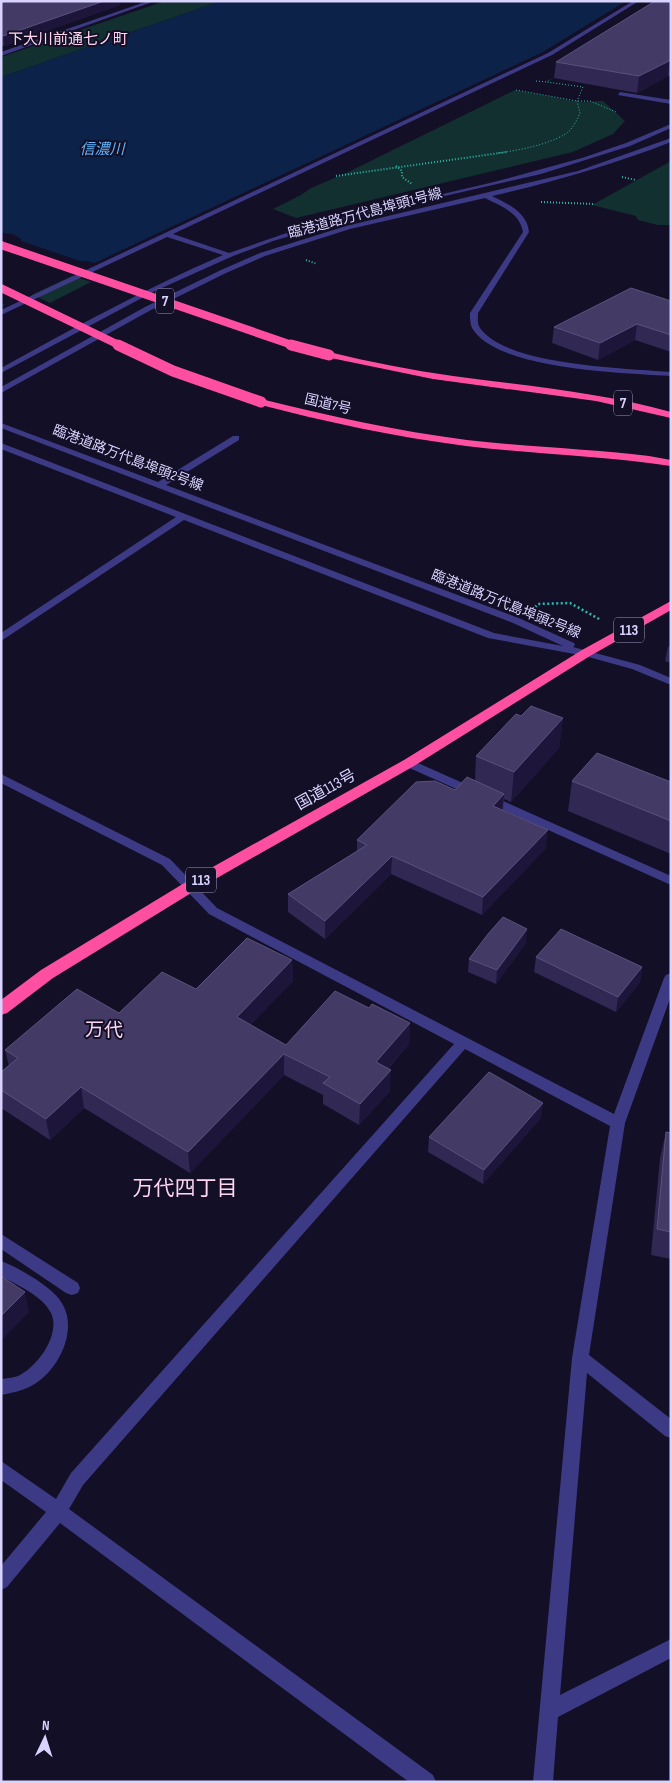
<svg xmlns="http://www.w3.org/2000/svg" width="672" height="1783" font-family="'Sofia Sans Condensed','Noto Sans JP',sans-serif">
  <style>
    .green { fill: #12302f }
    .water { fill: #0c2248 }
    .pier { fill: #130f26 }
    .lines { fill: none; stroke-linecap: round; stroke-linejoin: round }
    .path-far2 { stroke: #2fb8b0; stroke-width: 1; stroke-dasharray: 1 2; stroke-linecap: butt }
    .path-far1 { stroke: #2fb8b0; stroke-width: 2; stroke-dasharray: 1 2; stroke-linecap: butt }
    .path { stroke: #2fb8b0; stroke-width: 2.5; stroke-dasharray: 2 2.5; stroke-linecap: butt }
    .minor { fill: #3d3a85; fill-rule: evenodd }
    .highway { fill: #ff4fa3; fill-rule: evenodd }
    .highway-bridge-far1 { stroke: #ff4fa3; stroke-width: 8 }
    .highway-bridge { stroke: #ff4fa3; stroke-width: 11 }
    .wall { fill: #312854 }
    .shaded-wall { fill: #1d163a }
    .building { fill: #433a66; stroke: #5a527e }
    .labels { text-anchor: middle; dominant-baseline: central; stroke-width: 4; stroke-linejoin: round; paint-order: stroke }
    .far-street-label { font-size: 14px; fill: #d9d4ff; stroke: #130f26 }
    .far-neighbourhood-label { font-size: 15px; fill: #ffd6f0; stroke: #130f26 }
    .far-water-label { font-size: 15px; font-style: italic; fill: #62b6ff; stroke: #130f26 }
    .shield { fill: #130f26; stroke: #9e99be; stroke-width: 1 }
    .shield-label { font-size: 15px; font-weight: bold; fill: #d9d4ff }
    .street-label { font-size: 16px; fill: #d9d4ff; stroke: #130f26 }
    .quarter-label { font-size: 19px; fill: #ffd6f0; stroke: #130f26 }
    .near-neighbourhood-label { font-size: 21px; fill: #ffd6f0; stroke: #130f26 }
  </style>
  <rect width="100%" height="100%" fill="#130f26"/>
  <g class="green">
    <polygon points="165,1 221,1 1,77 1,57"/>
    <polygon points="515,90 579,102 603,101 625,121 613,134 573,152 296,218 273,209 301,195 311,188 344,174"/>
    <polygon points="671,161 671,225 658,225 638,220 636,216 592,205"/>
    <polygon points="1,250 91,282 50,303 1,280"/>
  </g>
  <polygon class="water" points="221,1 626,1 543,52 1,307 1,77"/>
  <polygon class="pier" points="1,233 12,234 21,239 21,241 80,261 88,261 97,264 8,306 1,303"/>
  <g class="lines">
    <g class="path-far2">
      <polyline points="536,81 547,82"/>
      <polyline points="516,90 577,101 590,101 616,112"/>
      <path d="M 498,153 C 520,150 548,145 567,133 C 573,128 577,120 580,113 L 577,101 L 583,87 L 547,82 L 551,79"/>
    </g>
    <g class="path-far1">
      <polyline points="396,166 402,171 402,177 412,184"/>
      <polyline points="336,176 507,152"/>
      <polyline points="622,177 636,180"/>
      <polyline points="541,202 595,204"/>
      <polyline points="306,260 317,264"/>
    </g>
    <polyline class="path" points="535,607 538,604 570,603 601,620"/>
    <g class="minor">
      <polygon points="148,1 155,1 1,56 1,52"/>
      <path d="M 633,1 L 639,1 L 552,55 L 173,234 L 229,253 L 310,225 L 494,182 L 582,158 L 626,143 L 671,124 L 671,128 L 630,146 L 541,174 L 358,216 L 273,241 L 233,256 L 155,291 L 1,373 L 1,368 C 74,328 146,288 223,255 L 167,237 L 1,315 L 1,310 L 548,53 Z"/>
      <polygon points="620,92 671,100 671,104 618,95"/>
      <path d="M 671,138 L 671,142 C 612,165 553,182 492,196 C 508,204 527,212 529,232 L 478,313 C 478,318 477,324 480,328 C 507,366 626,368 671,372 L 671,376 C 626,373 496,370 472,328 C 470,324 470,318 470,313 L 523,232 C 520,213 501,206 485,198 L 350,229 L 265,256 L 226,273 L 151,310 L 1,393 L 1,387 L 145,307 L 221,270 L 260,253 L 346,226 L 578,171 Z"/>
      <polygon points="1,423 158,482 233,436 239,436 239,440 166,485 521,619 574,643 575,645 573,647 640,665 671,678 671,685 632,669 585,656 488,638 184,520 1,641 1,633 176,517 1,449 1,443 494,633 563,646 513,623 1,428"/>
      <polygon points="409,759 671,876 671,885 405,766 403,763 405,760"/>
      <polygon points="1,774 170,859 217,908 614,1114 664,978 666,975 671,973 671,996 625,1123 589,1355 671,1419 671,1438 665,1436 587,1373 560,1695 671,1639 671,1658 558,1717 553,1782 533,1782 572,1358 610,1126 465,1049 83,1485 69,1509 433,1775 436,1782 409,1782 60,1523 7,1587 1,1590 1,1566 46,1512 1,1480 1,1461 56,1499 71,1473 454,1044 209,914 162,865 1,783"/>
      <polygon points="1,1234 78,1283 80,1288 78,1293 72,1295 66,1293 1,1249"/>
      <path d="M 1,1261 C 19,1268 55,1288 63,1305 C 78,1332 57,1373 31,1386 C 22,1391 11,1393 1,1395 L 1,1379 C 7,1378 15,1378 20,1375 C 38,1366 61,1334 51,1313 C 43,1296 17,1285 1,1276 Z"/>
    </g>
    <g class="highway">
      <path d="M 329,352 C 370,362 411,370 453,376 C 526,386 599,392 671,412 L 671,418 L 596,401 L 433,379 L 326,357 L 326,353 Z"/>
      <path d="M 261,399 C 329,416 397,431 467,440 C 527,447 589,449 649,456 L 671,460 L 671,466 C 603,456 534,454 466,446 C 396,437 326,422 257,404 L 257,400 Z"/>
      <polygon points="671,601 671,610 590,656 414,766 196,890 53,978 7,1013 1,1015 1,1000 41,970 186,882 404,760 582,650"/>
    </g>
    <g class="highway-bridge-far1">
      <polyline points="1,245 295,346"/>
      <polyline points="1,288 121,346"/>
    </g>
    <g class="highway-bridge">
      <polyline points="118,345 173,371 261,402"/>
      <polyline points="291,345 329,355"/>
    </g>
  </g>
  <g class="wall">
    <polygon points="1,1 120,5 4,46 1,45"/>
    <polygon points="671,1 671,76 668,76 637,93 554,78 556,62"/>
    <polygon points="671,301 671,352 635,340 598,360 552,343 554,327"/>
    <polygon points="671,645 671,663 665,661 668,647"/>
    <polygon points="521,716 563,718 559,748 511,802 504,799 503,810 546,848 482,915 391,874 325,939 288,912 288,894 357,851 357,840 475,781 476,756"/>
    <polygon points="572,781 671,782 671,854 568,811"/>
    <polygon points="526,943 496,984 468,972 469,959"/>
    <polygon points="536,957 642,967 640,982 616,1012 534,972"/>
    <polygon points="292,960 293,981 250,1025 286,1045 369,1008 410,1023 409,1044 388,1069 390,1091 359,1125 323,1104 323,1095 284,1075 190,1173 84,1108 50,1140 1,1108 1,1072 9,1066 5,1050 119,1013"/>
    <polygon points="541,1118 483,1184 428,1152 429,1137"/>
    <polygon points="666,1132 671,1133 671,1259 651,1255 660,1158"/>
  </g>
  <g class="shaded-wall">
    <polygon points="104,1 120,1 120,5 4,46 3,36"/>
    <polygon points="670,60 668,76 637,93 639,76"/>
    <polygon points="637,324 635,340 598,360 600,343"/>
    <polygon points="563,718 559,748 511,802 514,772"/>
    <polygon points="504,794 502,812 493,806"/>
    <polygon points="548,830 546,848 482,915 483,897"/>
    <polygon points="392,856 391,874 325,939 325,921"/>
    <polygon points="527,929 526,943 496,984 497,970"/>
    <polygon points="292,960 293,981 238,1038 237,1017"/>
    <polygon points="642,967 640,982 616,1012 618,997"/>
    <polygon points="410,1023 409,1044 375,1083 376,1062"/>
    <polygon points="284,1054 284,1075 190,1173 188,1152"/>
    <polygon points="391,1070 390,1091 359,1125 360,1104"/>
    <polygon points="81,1087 84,1108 50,1140 46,1119"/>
    <polygon points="543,1103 541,1118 483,1184 484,1170"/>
    <polygon points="25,1292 29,1312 1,1341 1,1316"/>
  </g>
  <g class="building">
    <polygon points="6,1 104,1 3,36 1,36 1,3"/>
    <polygon points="655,1 671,1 671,60 639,76 556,62"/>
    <polygon points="631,288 671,301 671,335 637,324 600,343 554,327"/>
    <polygon points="531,706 563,718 514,772 476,756 516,714 521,716"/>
    <polygon points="597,753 671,782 671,821 572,781"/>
    <polygon points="467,777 504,794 493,806 548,830 483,897 392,856 325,921 288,894 367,845 357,840 416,782 435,781 455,790"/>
    <polygon points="503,917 527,929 497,970 469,959 488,934"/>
    <polygon points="561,929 642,967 618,997 536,957"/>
    <polygon points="247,938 292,960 237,1017 286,1045 335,991 369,1008 372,1004 410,1023 376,1062 391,1070 360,1104 323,1083 330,1077 284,1054 188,1152 81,1087 46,1119 1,1090 1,1072 18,1058 5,1050 77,989 119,1013 162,972 196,989"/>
    <polygon points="489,1072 543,1103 484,1170 429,1137"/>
    <polygon points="666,1132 671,1133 671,1232 657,1229"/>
    <polygon points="1,1276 25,1292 1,1316"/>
  </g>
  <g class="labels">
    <g class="far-street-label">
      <text transform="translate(365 213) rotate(-15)">臨港道路万代島埠頭1号線</text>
      <text transform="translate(328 404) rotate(13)">国道7号</text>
      <text transform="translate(128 458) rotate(21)">臨港道路万代島埠頭2号線</text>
      <text transform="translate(506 604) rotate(22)">臨港道路万代島埠頭2号線</text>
    </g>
    <g class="far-neighbourhood-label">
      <text x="68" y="39">下大川前通七ノ町</text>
    </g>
    <g class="far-water-label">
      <text x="102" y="149">信濃川</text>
    </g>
    <g class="shield">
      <rect x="156" y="288.5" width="18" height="25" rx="4"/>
      <rect x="614" y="390.5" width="18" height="25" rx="4"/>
      <rect x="614" y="617.5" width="30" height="25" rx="4"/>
      <rect x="186" y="867.5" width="30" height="25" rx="4"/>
    </g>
    <g class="shield-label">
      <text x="165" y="301">7</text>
      <text x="623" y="403">7</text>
      <text x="629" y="630">113</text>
      <text x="201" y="880">113</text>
    </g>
    <g class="street-label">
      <text transform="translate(326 790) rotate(-29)">国道113号</text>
    </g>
    <g class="quarter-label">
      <text x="104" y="1030">万代</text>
    </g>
    <g class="near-neighbourhood-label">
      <text x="185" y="1188">万代四丁目</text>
    </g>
  </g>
  <rect width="672" height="1783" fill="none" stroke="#d9d4ff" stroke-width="5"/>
  <g transform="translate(45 1738) rotate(4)" stroke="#130f26" stroke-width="4" paint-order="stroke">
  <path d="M0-4L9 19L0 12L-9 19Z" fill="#d9d4ff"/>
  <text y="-8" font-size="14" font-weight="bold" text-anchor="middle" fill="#d9d4ff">N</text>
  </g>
</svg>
